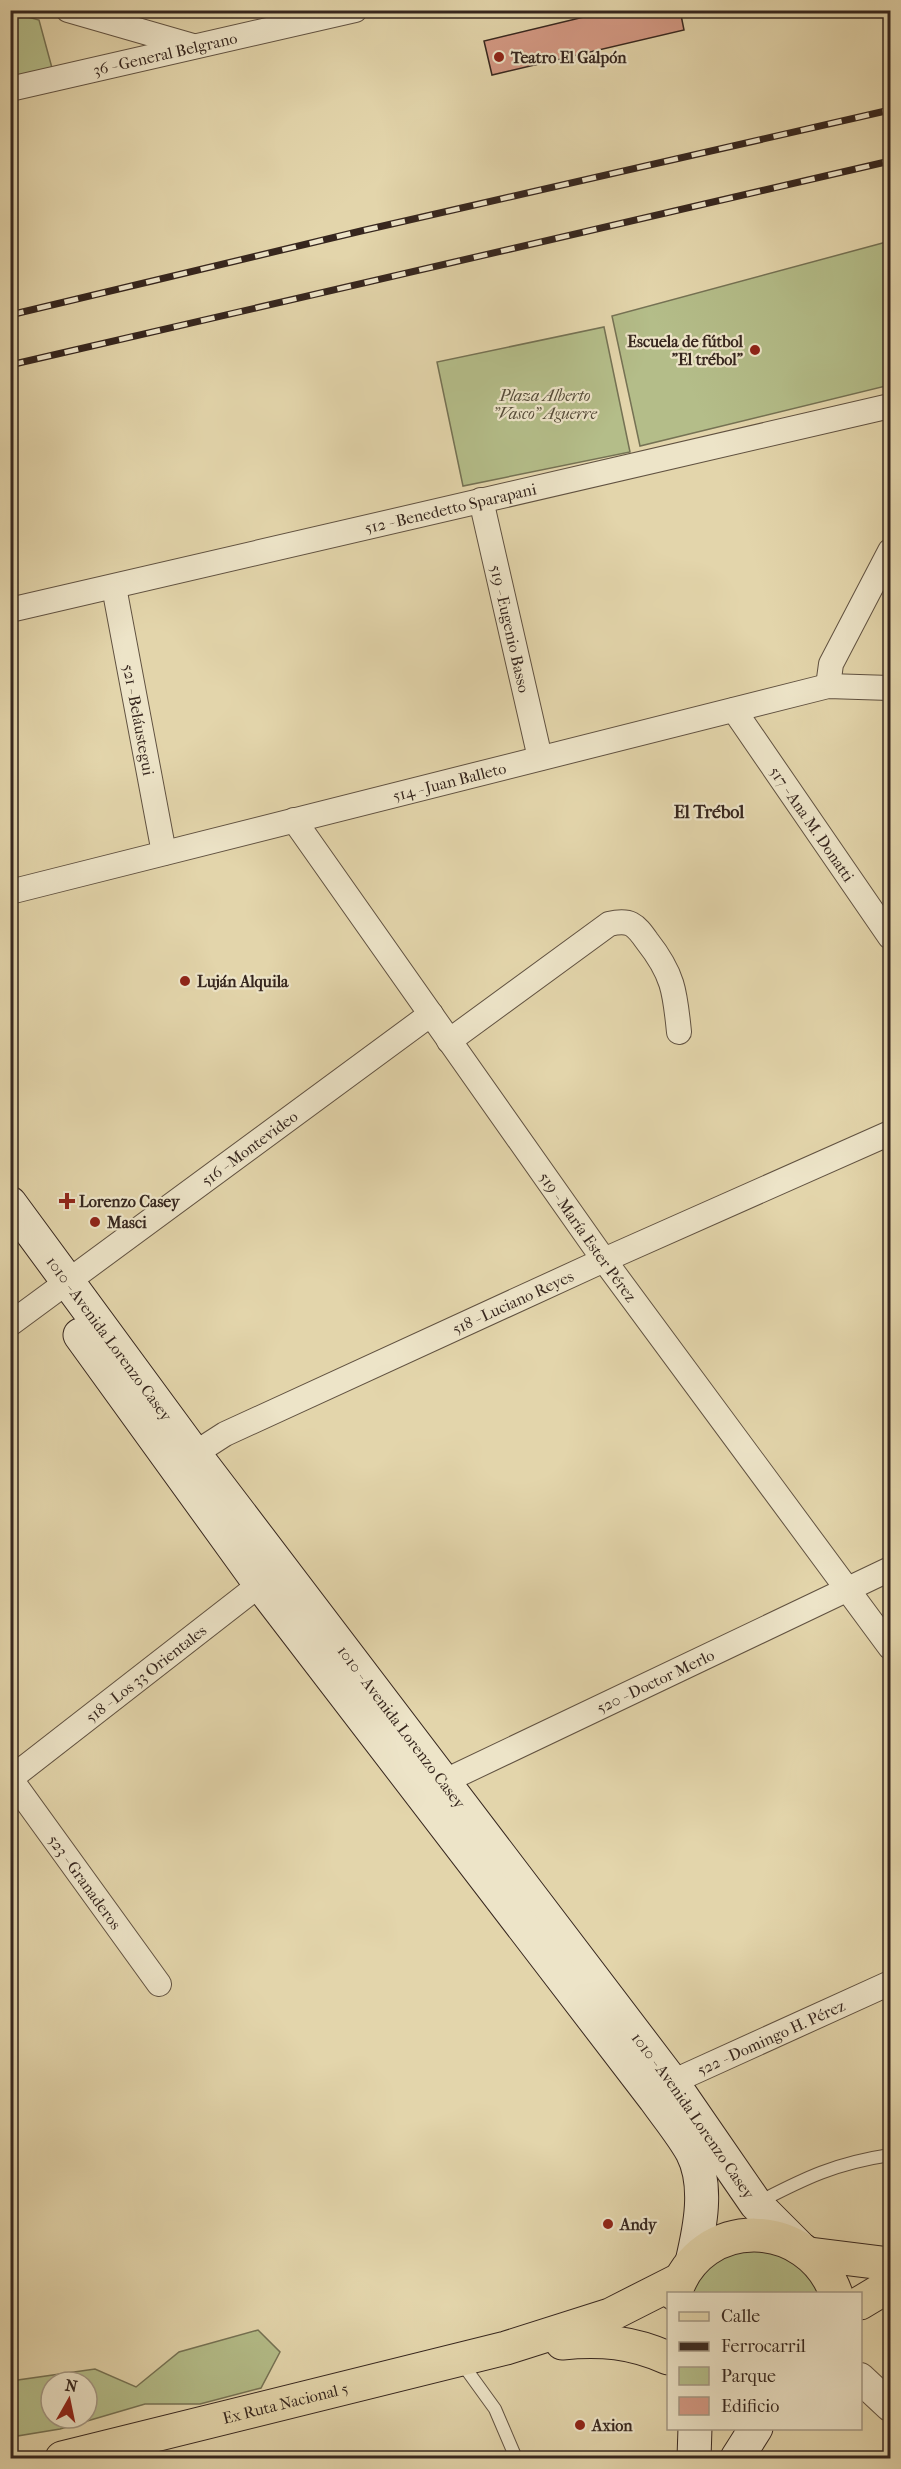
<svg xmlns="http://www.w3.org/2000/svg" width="901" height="2469" font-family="'IM FELL French Canon',serif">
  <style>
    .green { fill: #b4bd89; stroke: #757254; stroke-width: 1.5; fill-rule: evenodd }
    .building { fill: #d49984; stroke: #36261e; stroke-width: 1.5 }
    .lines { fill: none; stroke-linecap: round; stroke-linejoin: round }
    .service-casing { stroke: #615241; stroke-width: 14 }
    .minor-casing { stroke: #615241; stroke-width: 26 }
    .tertiary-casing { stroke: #615241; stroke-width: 32 }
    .secondary-casing { stroke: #36261e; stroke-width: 35 }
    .primary-casing { stroke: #36261e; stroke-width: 35 }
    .service { stroke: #ede4c8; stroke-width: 12 }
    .minor { stroke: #ede4c8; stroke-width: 24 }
    .tertiary { stroke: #ede4c8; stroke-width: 30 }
    .secondary { stroke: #ede4c8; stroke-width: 33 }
    .primary { stroke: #e3d5ab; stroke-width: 33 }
    .rail-casing { stroke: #36261e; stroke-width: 7 }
    .rail { stroke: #ede4c8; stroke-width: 4.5; stroke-dasharray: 14; stroke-linecap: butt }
    .poi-dot { fill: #8f2418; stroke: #ede4c8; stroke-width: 2 }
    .labels { text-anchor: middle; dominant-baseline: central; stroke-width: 4.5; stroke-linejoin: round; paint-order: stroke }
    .street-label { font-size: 16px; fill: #36261e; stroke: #ede4c8 }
    .poi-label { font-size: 16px; font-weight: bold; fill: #36261e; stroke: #ede4c8; text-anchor: start }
    .park-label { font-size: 16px; font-style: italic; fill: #564c39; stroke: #ede4c8 }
    .neighbourhood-label { font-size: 18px; font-weight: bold; fill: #36261e; stroke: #ede4c8 }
  </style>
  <rect width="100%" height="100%" fill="#e3d5ab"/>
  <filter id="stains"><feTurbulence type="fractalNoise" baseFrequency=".00333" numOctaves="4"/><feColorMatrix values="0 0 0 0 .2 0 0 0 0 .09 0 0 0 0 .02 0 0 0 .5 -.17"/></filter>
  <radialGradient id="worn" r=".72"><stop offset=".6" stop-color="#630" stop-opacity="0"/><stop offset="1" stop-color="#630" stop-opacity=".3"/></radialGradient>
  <g class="green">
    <polygon points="10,12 39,20 52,68 11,77"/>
    <polygon points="890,241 890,385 640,446 612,316"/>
    <polygon points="604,327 630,452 463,486 437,362"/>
    <polygon points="742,2244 792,2252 828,2294 684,2294 700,2267"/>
    <path d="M 258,2330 L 280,2352 L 261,2388 L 200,2404 L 145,2404 L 60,2429 L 11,2437 L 11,2381 L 95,2369 L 136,2387 L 179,2352 ZM 51,2382 L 87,2382 L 87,2418 L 51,2418 Z"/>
  </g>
  <polygon class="building" points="613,10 680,10 684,30 492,75 484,41"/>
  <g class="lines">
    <defs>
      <g id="service">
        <path d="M 757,2203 C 805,2178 836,2163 890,2155"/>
        <polyline points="461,2362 495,2409 516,2458"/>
      </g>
      <g id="minor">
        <polyline points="68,10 193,46"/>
        <path id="s1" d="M 10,89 L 355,10"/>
        <path id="s2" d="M 481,500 L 540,758"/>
        <path id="s3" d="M 114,587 L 164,853"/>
        <path id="s4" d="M 10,610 L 890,406"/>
        <polyline points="828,686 831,664 890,551"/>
        <path id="s5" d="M 734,710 L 890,937"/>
        <path id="s6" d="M 294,820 L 604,1260 L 890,1647"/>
        <path id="s7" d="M 10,892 L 828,686 L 890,688"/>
        <path d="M 449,1041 L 609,924 C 630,919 635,924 647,941 C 673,974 675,991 679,1032"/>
        <path id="s8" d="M 10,1324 L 431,1014"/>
        <path id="s9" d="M 180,1463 L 225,1434 L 604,1260 L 890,1133"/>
        <path id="s10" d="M 10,1778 L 159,1984"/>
        <path id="s11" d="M 10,1779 L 272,1575"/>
        <path id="s12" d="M 431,1791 L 445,1781 L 890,1569"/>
        <path id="s13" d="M 661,2093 L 672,2082 L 890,1983"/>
      </g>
      <polyline id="tertiary" points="860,2378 890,2406"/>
      <g id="secondary">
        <path id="s14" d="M 10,1203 L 193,1452 L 672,2082 L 756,2204 L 798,2246"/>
        <path d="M 80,1335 L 260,1584 L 655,2099 C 667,2116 682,2134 692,2152 C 709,2185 700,2228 692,2262"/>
        <polyline points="694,2458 695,2428"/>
        <polyline points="737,2458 756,2428"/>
      </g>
      <g id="primary">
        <polyline points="810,2254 890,2264"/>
        <path d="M 675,2294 C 700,2214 809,2217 836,2294"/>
        <polyline points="860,2303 890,2285"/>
        <path d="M 562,2343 C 601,2339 632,2342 668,2358"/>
        <path id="s15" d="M 62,2458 L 506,2348 L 610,2315 L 679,2280"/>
      </g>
    </defs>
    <use href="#service" class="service-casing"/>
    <use href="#minor" class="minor-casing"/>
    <use href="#tertiary" class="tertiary-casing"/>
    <use href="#secondary" class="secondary-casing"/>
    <use href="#primary" class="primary-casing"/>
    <use href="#service" class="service"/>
    <use href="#minor" class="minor"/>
    <use href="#tertiary" class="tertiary"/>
    <use href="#secondary" class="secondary"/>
    <use href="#primary" class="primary"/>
    <defs>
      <g id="rail">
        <polyline points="10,315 361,231 890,110"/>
        <polyline points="10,365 890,161"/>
      </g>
    </defs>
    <use href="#rail" class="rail-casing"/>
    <use href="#rail" class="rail"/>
  </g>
  <g class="poi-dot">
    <circle cx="499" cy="57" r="6"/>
    <circle cx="755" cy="350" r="6"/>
    <circle cx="185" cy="981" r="6"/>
    <path d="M64 1192h6v6h6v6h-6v6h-6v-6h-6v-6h6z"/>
    <circle cx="95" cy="1222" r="6"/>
    <circle cx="608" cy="2224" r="6"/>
    <circle cx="580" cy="2425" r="6"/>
  </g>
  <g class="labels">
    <g class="street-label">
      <text stroke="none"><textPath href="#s1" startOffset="159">36 - General Belgrano</textPath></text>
      <text stroke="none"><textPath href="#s4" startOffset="452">512 - Benedetto Sparapani</textPath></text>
      <text stroke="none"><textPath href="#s2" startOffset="132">519 - Eugenio Basso</textPath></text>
      <text stroke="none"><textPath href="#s3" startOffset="135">521 - Beláustegui</textPath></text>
      <text stroke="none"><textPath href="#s7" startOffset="453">514 - Juan Balleto</textPath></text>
      <text stroke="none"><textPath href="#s5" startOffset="138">517 - Ana M. Donatti</textPath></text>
      <text stroke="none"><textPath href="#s8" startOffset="297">516 - Montevideo</textPath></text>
      <text stroke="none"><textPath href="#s6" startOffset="510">519 - María Ester Pérez</textPath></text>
      <text stroke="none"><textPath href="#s9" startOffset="370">518 - Luciano Reyes</textPath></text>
      <text stroke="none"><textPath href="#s14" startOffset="168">1010 - Avenida Lorenzo Casey</textPath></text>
      <text stroke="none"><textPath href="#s11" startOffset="172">518 - Los 33 Orientales</textPath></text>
      <text stroke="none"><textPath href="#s12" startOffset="250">520 - Doctor Merlo</textPath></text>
      <text stroke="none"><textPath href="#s14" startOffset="654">1010 - Avenida Lorenzo Casey</textPath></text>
      <text stroke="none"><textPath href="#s10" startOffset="128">523 - Granaderos</textPath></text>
      <text stroke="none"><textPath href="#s13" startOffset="124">522 - Domingo H. Pérez</textPath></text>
      <text stroke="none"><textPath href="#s14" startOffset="1140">1010 - Avenida Lorenzo Casey</textPath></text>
      <text stroke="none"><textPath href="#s15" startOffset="230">Ex Ruta Nacional 5</textPath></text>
    </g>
    <g class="poi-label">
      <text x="511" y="57">Teatro El Galpón</text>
      <text x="743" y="341" text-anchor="end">Escuela de fútbol<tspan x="743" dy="18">"El trébol"</tspan></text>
      <text x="197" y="981">Luján Alquila</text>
      <text x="79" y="1201">Lorenzo Casey</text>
      <text x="107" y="1222">Masci</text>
      <text x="620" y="2224">Andy</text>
      <text x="592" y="2425">Axion</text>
    </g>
    <g class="park-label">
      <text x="545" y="395">Plaza Alberto<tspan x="545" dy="18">"Vasco" Aguerre</tspan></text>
    </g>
    <g class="neighbourhood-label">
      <text x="709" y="812">El Trébol</text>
    </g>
  </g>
  <rect width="901" height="2469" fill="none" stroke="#e3d5ab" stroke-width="36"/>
  <rect x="12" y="12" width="877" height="2445" fill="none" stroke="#36261e" stroke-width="3"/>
  <rect x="18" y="18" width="865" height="2433" fill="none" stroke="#36261e" stroke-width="1.5"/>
  <rect x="667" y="2292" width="195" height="138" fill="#ede4c8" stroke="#a49884" stroke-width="1.5"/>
  <rect x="679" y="2312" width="30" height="9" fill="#e3d5ab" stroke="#a49884" stroke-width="1.5"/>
  <text x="721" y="2322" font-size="18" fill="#36261e">Calle</text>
  <rect x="679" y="2342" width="30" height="9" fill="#36261e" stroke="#a49884" stroke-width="1.5"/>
  <text x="721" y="2352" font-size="18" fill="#36261e">Ferrocarril</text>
  <rect x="679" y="2367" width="30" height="18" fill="#b4bd89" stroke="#a49884" stroke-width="1.5"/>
  <text x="721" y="2382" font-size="18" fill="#36261e">Parque</text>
  <rect x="679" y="2397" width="30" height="18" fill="#d49984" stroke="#a49884" stroke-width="1.5"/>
  <text x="721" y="2412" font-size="18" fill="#36261e">Edificio</text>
  <g transform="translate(69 2400) rotate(9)"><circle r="28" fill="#ede4c8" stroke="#a49884" stroke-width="1.5"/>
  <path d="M0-4.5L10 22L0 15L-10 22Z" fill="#8f2418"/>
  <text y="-9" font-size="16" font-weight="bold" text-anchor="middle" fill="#36261e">N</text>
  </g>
  <rect width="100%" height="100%" filter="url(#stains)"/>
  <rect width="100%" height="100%" fill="url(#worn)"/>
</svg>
